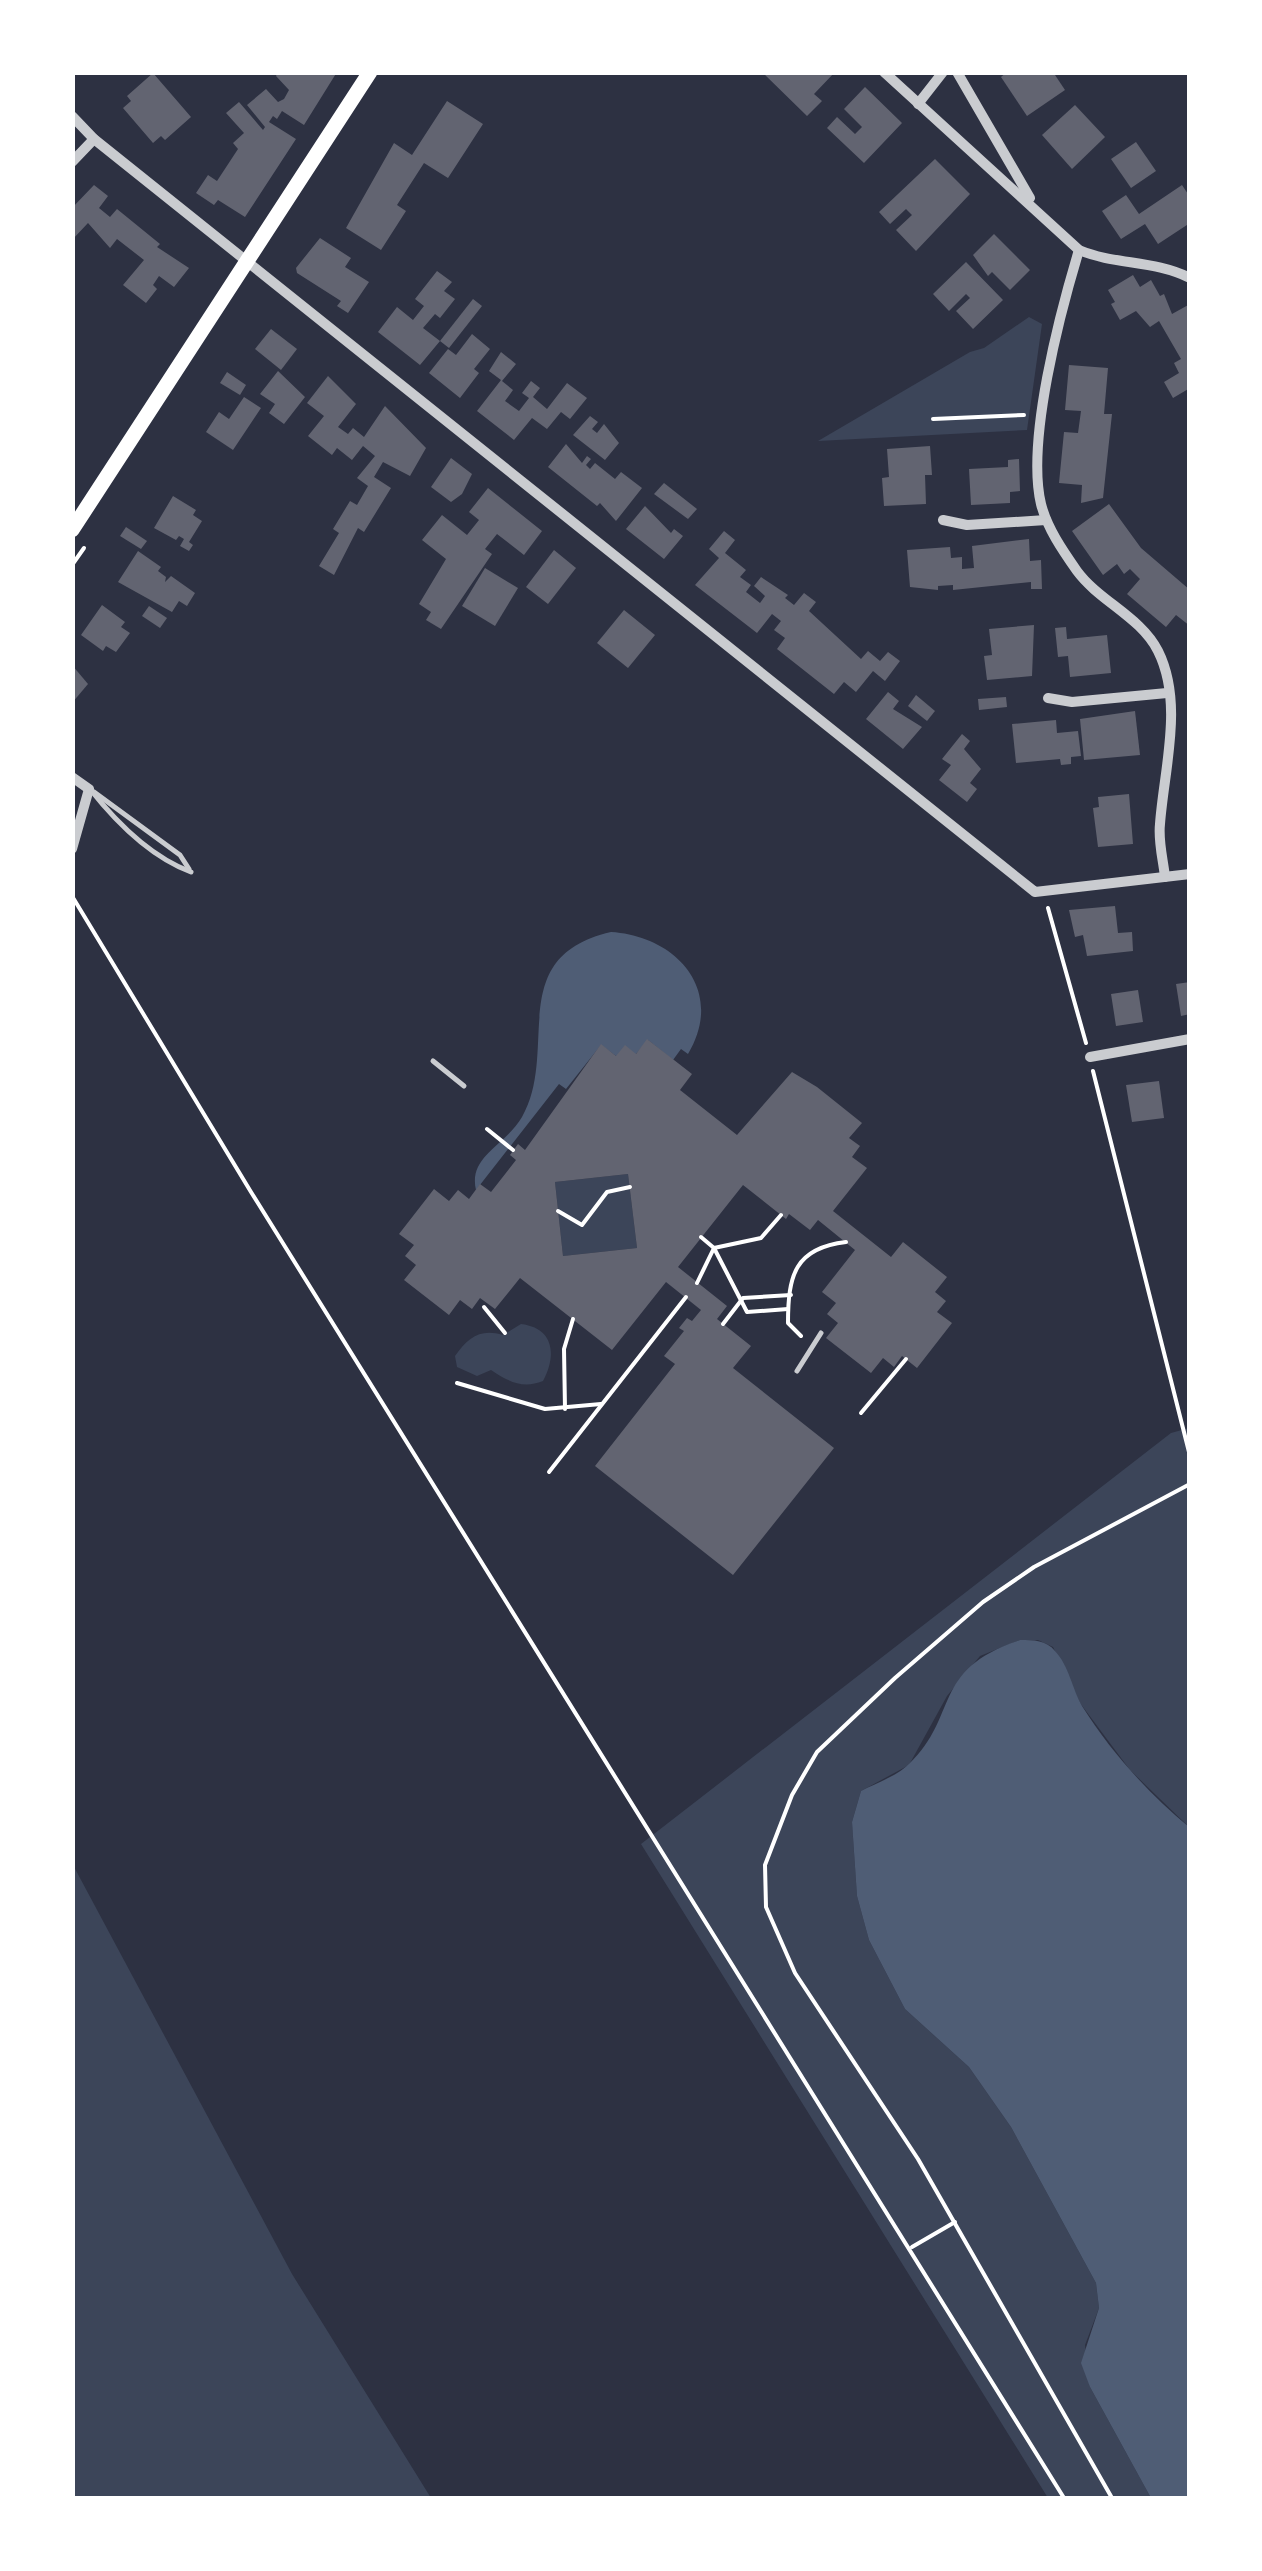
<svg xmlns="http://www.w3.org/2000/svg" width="1262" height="2571" font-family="Poppins,sans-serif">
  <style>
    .green { fill: #3c4559 }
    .water { fill: #4f5d75 }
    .building { fill: #626471; fill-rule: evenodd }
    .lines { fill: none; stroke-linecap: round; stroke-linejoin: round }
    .path { stroke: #fff; stroke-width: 4 }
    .service { stroke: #caccd0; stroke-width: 5 }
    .minor { stroke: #caccd0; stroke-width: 10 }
    .secondary { stroke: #fff; stroke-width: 15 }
  </style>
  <rect width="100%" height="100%" fill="#2d3142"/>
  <g class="green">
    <polygon points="1029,317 1042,324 1027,430 818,441 970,352 984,348"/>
    <polygon points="628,1174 637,1248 563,1256 555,1182"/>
    <path d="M 521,1324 C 554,1328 557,1355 543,1381 C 523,1389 509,1382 491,1370 L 477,1376 L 457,1367 L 455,1356 C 468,1337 481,1328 503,1335 Z"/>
    <polygon points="1189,1428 1189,1827 1130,1770 1080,1703 1053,1647 1038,1640 1020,1640 980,1656 947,1696 909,1765 861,1791 852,1822 857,1896 869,1940 905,2009 969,2067 1011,2127 1096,2283 1099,2308 1085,2345 1090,2387 1151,2498 1048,2498 641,1844 1171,1433"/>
    <polygon points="73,1865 292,2274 431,2498 73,2498"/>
  </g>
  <g class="water">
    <path d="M 611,932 C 676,936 726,990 688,1054 L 681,1049 L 673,1060 L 648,1040 L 636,1054 L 616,1056 L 601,1045 L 566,1089 L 559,1084 L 476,1190 C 468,1156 505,1146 522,1117 C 560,1050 503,957 611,932 Z"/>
    <path d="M 1020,1640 C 1034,1640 1046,1640 1055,1651 C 1069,1666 1072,1688 1082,1706 C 1111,1752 1148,1793 1189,1827 L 1189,2498 L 1151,2498 L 1090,2387 L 1081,2363 L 1099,2308 L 1096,2283 L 1011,2127 L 969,2067 L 905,2009 L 869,1940 L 857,1896 L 852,1822 L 861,1791 C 876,1783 897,1776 909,1764 C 960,1715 930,1670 1020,1640 Z"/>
  </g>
  <g class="building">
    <polygon points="278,72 337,72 304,125 282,111 277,119 273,116 269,122 296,139 245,217 218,200 214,205 196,193 208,175 217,181 238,149 233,143 244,133 226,113 239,102 263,130 265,127 247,105 266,89 278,102 284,99 289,90 276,76"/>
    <polygon points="762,72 835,72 814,94 822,101 807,116"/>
    <polygon points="1007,72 1053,72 1065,90 1027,116 1001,77"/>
    <polygon points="153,73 191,117 165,140 161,136 153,143 123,108 131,101 127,96"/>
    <polygon points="865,87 902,123 864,163 827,128 837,117 855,134 862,127 844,109"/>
    <polygon points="447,101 483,124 448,178 424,163 397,205 406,211 381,250 346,228 394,143 412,155"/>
    <polygon points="1075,105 1105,137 1072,169 1042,135"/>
    <polygon points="1136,142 1156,171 1131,188 1111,159"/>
    <polygon points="935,159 970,194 916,251 896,230 912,215 906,209 890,224 879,212"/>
    <polygon points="94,185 108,196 99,208 110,217 117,209 160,244 157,247 189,268 174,287 159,276 153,285 157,289 146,303 123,285 144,260 117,239 110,248 88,223 72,240 72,208"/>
    <polygon points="1182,185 1190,197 1190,223 1158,244 1145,224 1121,239 1102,211 1126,195 1139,214"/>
    <polygon points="994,234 1030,270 1010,290 992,272 988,276 973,255"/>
    <polygon points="320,238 351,258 345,267 369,282 348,313 337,306 341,301 297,273 296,268"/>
    <polygon points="966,262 1003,300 973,329 956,311 970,298 966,294 949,311 933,294"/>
    <polygon points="437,271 452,282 444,291 455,299 440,318 435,314 423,328 440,341 420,365 378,332 397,307 413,320 424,306 415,299"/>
    <polygon points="1133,275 1140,287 1151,280 1160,296 1164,294 1172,314 1190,304 1190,388 1173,398 1164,382 1179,373 1174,363 1181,359 1159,321 1150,327 1136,311 1120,320 1111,304 1115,302 1108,290"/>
    <polygon points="473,299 482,306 449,348 440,341"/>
    <polygon points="271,329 297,349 281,370 255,349"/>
    <polygon points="472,334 490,349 474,369 479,373 460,398 429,373 448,349 456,355"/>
    <polygon points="501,352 516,364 502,381 513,390 505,401 519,411 529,398 522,393 531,381 540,388 533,397 547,409 567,383 587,398 570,419 561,412 547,429 532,418 514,440 477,411 501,380 489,371"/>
    <polygon points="1069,365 1108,368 1104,414 1112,414 1103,498 1081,503 1082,485 1059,483 1064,432 1078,433 1081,411 1065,410"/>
    <polygon points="278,371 305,397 284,424 269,413 275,404 260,394"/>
    <polygon points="227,372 246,385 240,395 220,383"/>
    <polygon points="328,376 356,404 338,427 348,434 353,428 364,437 385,406 426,448 410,476 383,462 374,477 391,488 364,532 358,528 334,575 319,566 339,533 333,529 350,501 357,505 368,486 357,478 375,456 363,446 352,460 337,448 332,455 308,436 324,416 307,403"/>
    <polygon points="244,397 261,408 233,450 206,432 219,412 229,419"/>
    <polygon points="590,416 598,422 592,429 597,433 604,424 619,443 605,460 573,435"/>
    <polygon points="566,444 582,463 587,456 591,459 586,465 590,469 595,463 615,479 621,472 642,488 616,521 600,503 597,506 548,467"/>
    <polygon points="930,446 932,475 925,475 926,504 884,506 882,478 889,477 887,449"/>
    <polygon points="451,458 472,474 462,494 451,502 431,487"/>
    <polygon points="1019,459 1020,491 1010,492 1010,503 971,505 969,469 1008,467 1008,460"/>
    <polygon points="664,483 697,509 688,519 654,494"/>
    <polygon points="488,488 542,531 524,555 497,534 485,549 492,554 441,629 426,620 431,612 419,604 446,559 422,540 442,515 467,535 479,520 469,512"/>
    <polygon points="173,496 196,510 193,515 202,521 189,542 193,545 189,551 180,546 184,539 179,536 176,540 154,528"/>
    <polygon points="1109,504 1141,548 1190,590 1190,626 1176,615 1166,627 1127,594 1140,579 1130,569 1124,574 1117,564 1103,575 1072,531"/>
    <polygon points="645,506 671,533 674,529 683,536 664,559 626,529"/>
    <polygon points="126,527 147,541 141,549 120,536"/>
    <polygon points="724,531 735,540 725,553 746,570 740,577 751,585 746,592 760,603 765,596 754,586 761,577 788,595 785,598 794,605 804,593 816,602 809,611 861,659 868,651 880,661 888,652 900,661 885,681 873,671 856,692 844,682 834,694 777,649 785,638 774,630 781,621 772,614 757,633 695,585 719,558 709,549"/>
    <polygon points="1029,539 1030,561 1041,560 1042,589 1031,589 1031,582 953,590 953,585 938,586 938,590 910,587 907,550 950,547 951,558 962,557 962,569 974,568 972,546"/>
    <polygon points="554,550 576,568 548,604 526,587"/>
    <polygon points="138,551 161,567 158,571 166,577 165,582 171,576 195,593 187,606 179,601 172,612 118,582"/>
    <polygon points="485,568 518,588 495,626 462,606"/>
    <polygon points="102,605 125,622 121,627 130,633 116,652 106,646 103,651 81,635"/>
    <polygon points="149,606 167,618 160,628 142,616"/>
    <polygon points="624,610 655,635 628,668 597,643"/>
    <polygon points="1034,625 1032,676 987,680 984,656 992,655 989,629"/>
    <polygon points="1066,627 1067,639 1107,635 1111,673 1070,677 1068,656 1058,657 1055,628"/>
    <polygon points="72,665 88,684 72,703"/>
    <polygon points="888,692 899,701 893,709 922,727 903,749 866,719"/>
    <polygon points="916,695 935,711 927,721 908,706"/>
    <polygon points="1006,697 1007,707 979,710 978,699"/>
    <polygon points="1135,711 1140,755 1084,760 1080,719"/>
    <polygon points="1056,720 1057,733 1078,731 1081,756 1071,757 1071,764 1061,765 1060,759 1016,763 1012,724"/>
    <polygon points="962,734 970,741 964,749 981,769 970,783 977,789 967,802 939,780 951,765 942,759"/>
    <polygon points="1129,794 1133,844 1098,847 1093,808 1099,807 1098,797"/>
    <polygon points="1115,906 1118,933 1132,932 1133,951 1087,956 1083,935 1075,937 1069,910"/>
    <polygon points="1190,982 1190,1014 1181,1016 1176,984"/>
    <polygon points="1138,990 1143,1022 1116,1026 1111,994"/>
    <path d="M 647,1039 L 692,1074 L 680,1090 L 737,1135 L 792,1072 L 817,1087 L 862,1123 L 849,1138 L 860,1146 L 852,1157 L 867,1168 L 833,1211 L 891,1257 L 903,1242 L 947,1277 L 935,1292 L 946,1301 L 937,1312 L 952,1323 L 917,1368 L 902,1356 L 894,1367 L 883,1358 L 871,1373 L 826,1338 L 838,1323 L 827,1314 L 836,1303 L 822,1292 L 855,1250 L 818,1220 L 810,1230 L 789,1214 L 786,1219 L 743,1185 L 678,1267 L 727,1306 L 717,1319 L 751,1346 L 733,1368 L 834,1448 L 733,1575 L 595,1466 L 675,1364 L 664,1356 L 684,1331 L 679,1328 L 687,1318 L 692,1321 L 701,1310 L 666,1282 L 612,1350 L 520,1278 L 495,1309 L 480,1298 L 472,1309 L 460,1300 L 449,1315 L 404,1280 L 416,1265 L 405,1256 L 414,1245 L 399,1234 L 434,1189 L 449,1201 L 458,1190 L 469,1199 L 480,1184 L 491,1192 L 516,1160 L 510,1155 L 518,1144 L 525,1150 L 601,1044 L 616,1056 L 625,1045 L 636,1054 ZM 628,1174 L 637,1248 L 563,1256 L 555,1182 Z"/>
    <polygon points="1159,1081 1164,1118 1132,1122 1126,1085"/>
  </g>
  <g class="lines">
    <g class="path">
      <polyline points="933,419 1024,415"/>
      <polyline points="72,565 84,548"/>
      <polyline points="72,896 251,1192 1064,2498"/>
      <polyline points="1048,908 1086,1043"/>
      <polyline points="1093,1071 1190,1456"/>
      <polyline points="487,1129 513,1150"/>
      <polyline points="558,1211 582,1225 607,1192 630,1187"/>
      <polyline points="701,1237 714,1248 747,1312 788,1309"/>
      <polyline points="697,1283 714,1248 761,1238 781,1215"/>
      <polyline points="484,1307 505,1333"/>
      <polyline points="723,1324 743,1298 791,1295"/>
      <path d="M 801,1336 L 788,1323 C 788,1275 795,1248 846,1242"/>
      <polyline points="457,1383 545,1409 601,1404"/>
      <polyline points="565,1409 564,1349 573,1319"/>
      <polyline points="861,1413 906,1359"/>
      <polyline points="549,1472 686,1297"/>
      <polyline points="912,2247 955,2222"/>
      <polyline points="1112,2498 918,2159 795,1973 766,1907 765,1865 792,1795 817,1752 895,1678 983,1602 1034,1567 1190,1484"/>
    </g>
    <g class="service">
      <path d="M 90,789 C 116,822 151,857 191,872"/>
      <polyline points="94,792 180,855 189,869"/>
      <polyline points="433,1061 464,1086"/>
      <polyline points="797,1371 821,1333"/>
    </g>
    <g class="minor">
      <path d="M 884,72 L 1079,250 C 1115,265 1154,260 1190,278"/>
      <polyline points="957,72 1030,198"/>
      <polyline points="918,104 943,72"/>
      <polyline points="72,116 94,139 1035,892 1190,874"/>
      <polyline points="72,162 94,139"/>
      <path d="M 1079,250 C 1060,313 1026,441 1041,504 C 1047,528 1063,551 1077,571 C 1099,601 1141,617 1158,651 C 1184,703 1164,769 1160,824 C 1158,841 1163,859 1165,877"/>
      <polyline points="943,520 967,525 1046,520"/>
      <polyline points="1048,698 1072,702 1167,693"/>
      <polyline points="72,777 89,789 72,849"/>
      <polyline points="1090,1057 1190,1039"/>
    </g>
    <polyline class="secondary" points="72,530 370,72"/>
  </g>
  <rect width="1262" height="2571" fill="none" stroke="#ffffff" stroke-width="150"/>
</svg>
